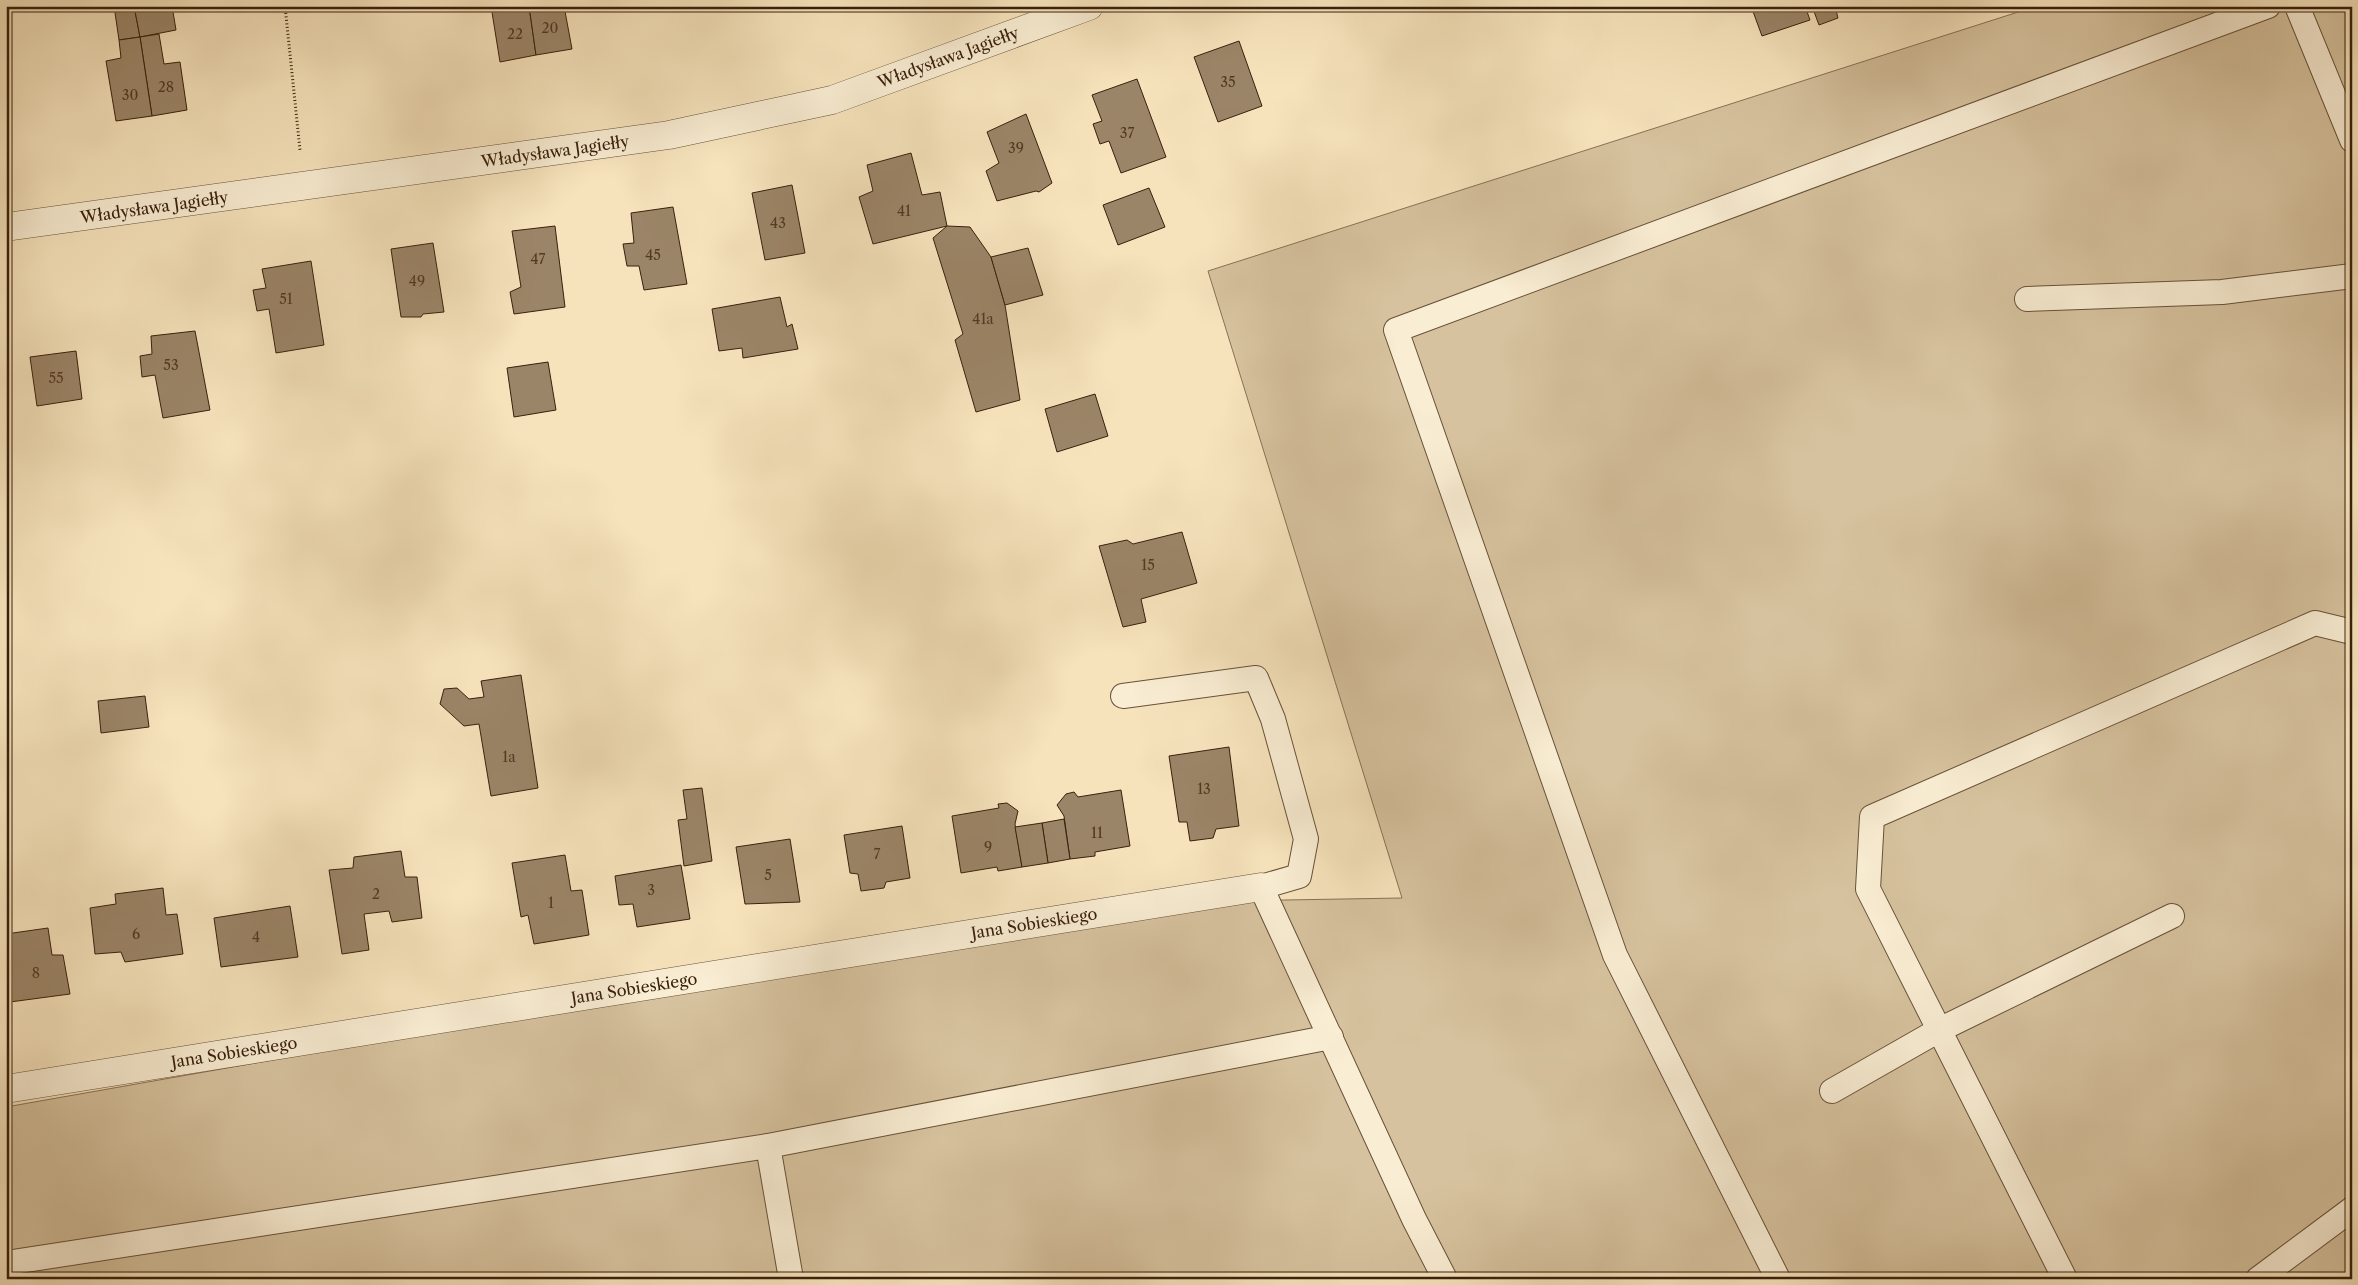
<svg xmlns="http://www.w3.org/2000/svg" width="2358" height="1285" font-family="'Libre Caslon Text',serif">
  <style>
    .green { fill: #d6c29e; stroke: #887155 }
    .building { fill: #9b8568; stroke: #39200c }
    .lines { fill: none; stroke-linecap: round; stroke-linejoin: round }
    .lane-casing { stroke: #685138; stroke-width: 26 }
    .street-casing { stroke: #685138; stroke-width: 29 }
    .path { stroke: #39200c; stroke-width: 3; stroke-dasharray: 1 2.5; stroke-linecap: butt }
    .lane { stroke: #f9edd3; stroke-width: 24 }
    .street { stroke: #f9edd3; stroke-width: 28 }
    .labels { text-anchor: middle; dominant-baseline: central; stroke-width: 4; stroke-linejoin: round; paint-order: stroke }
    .number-label { font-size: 14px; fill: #523923 }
    .street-label { font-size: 16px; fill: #39200c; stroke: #f9edd3 }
  </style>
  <rect width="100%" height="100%" fill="#f6e3bc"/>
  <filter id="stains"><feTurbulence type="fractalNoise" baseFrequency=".004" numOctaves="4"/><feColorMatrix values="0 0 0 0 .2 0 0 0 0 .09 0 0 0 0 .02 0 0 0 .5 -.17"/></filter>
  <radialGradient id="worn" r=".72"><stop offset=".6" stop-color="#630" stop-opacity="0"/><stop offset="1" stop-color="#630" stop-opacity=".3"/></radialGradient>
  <polygon class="green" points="2037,6 2352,6 2352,1279 6,1279 6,1107 1168,902 1402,898 1208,271"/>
  <g class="building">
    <polygon points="114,6 134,6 140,37 119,40"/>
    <polygon points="134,6 172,6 176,30 140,37"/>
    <polygon points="491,6 529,6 536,55 500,62"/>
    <polygon points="529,6 564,6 572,49 536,55"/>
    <polygon points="1751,6 1805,6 1810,20 1762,36"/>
    <polygon points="1812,6 1835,6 1838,18 1819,25"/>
    <polygon points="159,34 164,64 180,62 187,110 152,116 140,37"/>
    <polygon points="140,37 152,116 116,121 106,61 121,58 119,40"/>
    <polygon points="1239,41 1262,106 1218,122 1194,57"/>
    <polygon points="1137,79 1166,157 1121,173 1109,141 1100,144 1093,124 1102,121 1092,95"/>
    <polygon points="1026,114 1052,183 1039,192 1036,191 997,201 986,171 999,163 987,132"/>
    <polygon points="911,153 922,195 940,192 947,226 873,244 859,197 873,191 867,165"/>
    <polygon points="792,185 805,253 765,260 752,193"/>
    <polygon points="1149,188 1165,227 1118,245 1103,205"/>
    <polygon points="673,207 687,284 644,290 639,266 627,266 623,244 634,243 631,213"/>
    <polygon points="555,226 565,307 514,314 510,292 521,287 512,231"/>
    <polygon points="947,226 970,227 991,257 1005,305 1020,400 976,412 955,340 963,334 933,238"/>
    <polygon points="433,243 444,312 423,314 421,317 401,317 391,249"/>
    <polygon points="1028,248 1043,295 1005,305 991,257"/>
    <polygon points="311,261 324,345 276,353 269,309 257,311 253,290 266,288 262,269"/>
    <polygon points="780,297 787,327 792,324 798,349 743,358 742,348 719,351 712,309"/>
    <polygon points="195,331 210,410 163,418 155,375 142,377 140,356 152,354 151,336"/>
    <polygon points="76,351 82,399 37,406 30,357"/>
    <polygon points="548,362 556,410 514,417 507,368"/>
    <polygon points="1095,394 1108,436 1057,452 1045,409"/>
    <polygon points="1182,532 1197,583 1141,599 1146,622 1123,627 1099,546 1127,540 1133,544"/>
    <polygon points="521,675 538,788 491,796 479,724 464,726 440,704 444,689 457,688 469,699 484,697 481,681"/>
    <polygon points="145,696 149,727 101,733 98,701"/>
    <polygon points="1229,747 1239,826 1216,829 1213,838 1190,841 1187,822 1179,822 1169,756"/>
    <polygon points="702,788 712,861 684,866 678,820 687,819 683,790"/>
    <polygon points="1121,790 1130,846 1095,852 1095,856 1070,859 1064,816 1057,805 1066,794 1074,792 1078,797"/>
    <polygon points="1007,803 1018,811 1015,824 1022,867 998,871 997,867 961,873 952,816 999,808 998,804"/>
    <polygon points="1064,819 1070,859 1048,863 1042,823"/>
    <polygon points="1042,823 1048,863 1022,867 1015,827"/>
    <polygon points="902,826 910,878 886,882 884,888 861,891 858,874 850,873 844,835"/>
    <polygon points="790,839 800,902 745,904 736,847"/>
    <polygon points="401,851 405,877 417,877 422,918 392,922 389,911 364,914 369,950 342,954 329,870 353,868 354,857"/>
    <polygon points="565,855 571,891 582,890 589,935 534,944 528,915 521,917 512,863"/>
    <polygon points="681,865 690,919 637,927 633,904 619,905 615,876"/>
    <polygon points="163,888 166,915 177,914 183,954 125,962 121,952 95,954 90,908 116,904 115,894"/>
    <polygon points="290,906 298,957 221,967 214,918"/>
    <polygon points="48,928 52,955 63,955 70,994 10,1002 9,992 6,992 6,934"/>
  </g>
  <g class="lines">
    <defs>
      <g id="lane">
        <polyline points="2297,6 2352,140"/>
        <polyline points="2027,299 2222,292 2352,276"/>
        <polyline points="1123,696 1256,678 1273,719 1306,839 1299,876 1261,887 1414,1219 1445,1279"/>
        <polyline points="1832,1091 1939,1030 2172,916"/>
        <polyline points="768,1146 1331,1037"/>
        <polyline points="6,1263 768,1146 791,1279"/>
        <polyline points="1778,1279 1615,955 1396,330 2268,6"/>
        <polyline points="2065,1279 1868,889 1872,817 2315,623 2352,632"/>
        <polyline points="2258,1279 2352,1209"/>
      </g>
      <g id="street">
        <polyline points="6,227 669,135 832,100 1089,6"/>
        <polyline points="6,1089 1261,887"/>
      </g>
    </defs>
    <use href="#lane" class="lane-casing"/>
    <use href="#street" class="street-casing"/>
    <polyline class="path" points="285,6 300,150"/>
    <use href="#lane" class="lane"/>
    <use href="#street" class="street"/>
  </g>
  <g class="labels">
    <g class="number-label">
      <text x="550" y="28">20</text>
      <text x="515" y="34">22</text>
      <text x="1228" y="82">35</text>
      <text x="166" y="87">28</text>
      <text x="130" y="95">30</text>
      <text x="1127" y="133">37</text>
      <text x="1016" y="148">39</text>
      <text x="904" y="211">41</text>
      <text x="778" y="223">43</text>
      <text x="653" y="255">45</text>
      <text x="538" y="259">47</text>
      <text x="417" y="281">49</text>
      <text x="286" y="299">51</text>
      <text x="983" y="319">41a</text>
      <text x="171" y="365">53</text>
      <text x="56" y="378">55</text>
      <text x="1148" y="565">15</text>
      <text x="509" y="757">1a</text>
      <text x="1204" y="789">13</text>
      <text x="1097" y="833">11</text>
      <text x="988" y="847">9</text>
      <text x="877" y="854">7</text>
      <text x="768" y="875">5</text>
      <text x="651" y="890">3</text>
      <text x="376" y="894">2</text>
      <text x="551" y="903">1</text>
      <text x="136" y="934">6</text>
      <text x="256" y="937">4</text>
      <text x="36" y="973">8</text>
    </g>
    <g class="street-label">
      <text transform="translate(948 57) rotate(-20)">Władysława Jagiełły</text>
      <text transform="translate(555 151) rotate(-8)">Władysława Jagiełły</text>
      <text transform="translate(154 207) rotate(-8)">Władysława Jagiełły</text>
      <text transform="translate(1034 923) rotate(-9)">Jana Sobieskiego</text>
      <text transform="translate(634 988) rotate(-9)">Jana Sobieskiego</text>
      <text transform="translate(234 1052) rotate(-9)">Jana Sobieskiego</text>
    </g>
  </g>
  <rect width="2358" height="1285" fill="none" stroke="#f6e3bc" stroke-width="25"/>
  <rect x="8" y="8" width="2343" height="1270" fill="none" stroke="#39200c" stroke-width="2.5"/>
  <rect x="12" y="12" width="2333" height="1260" fill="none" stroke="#39200c"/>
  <rect width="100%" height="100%" filter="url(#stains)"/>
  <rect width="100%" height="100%" fill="url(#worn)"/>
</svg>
